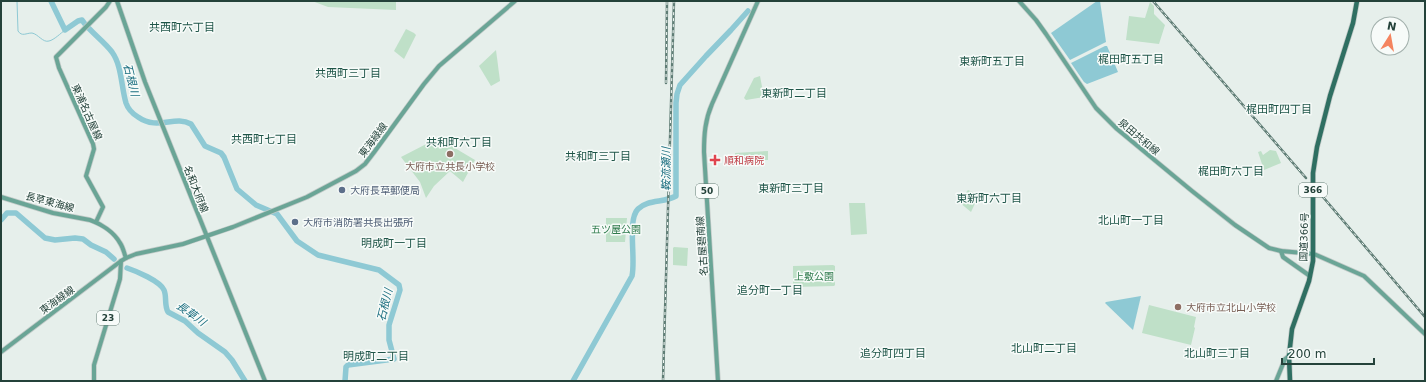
<svg xmlns="http://www.w3.org/2000/svg" width="1426" height="382" font-family="'DejaVu Sans','Noto Sans JP',sans-serif">
  <style>
    .green { fill: #bfe0c8 }
    .water { fill: #8ec9d4 }
    .lines { fill: none; stroke-linecap: round; stroke-linejoin: round }
    .stream { stroke: #8ec9d4; stroke-width: 1 }
    .river { stroke: #8ec9d4; stroke-width: 5.5 }
    .major-casing { stroke: #c2cac8; stroke-width: 5.5 }
    .highway-casing { stroke: #c2cac8; stroke-width: 6 }
    .major { stroke: #6aa596; stroke-width: 4 }
    .highway { stroke: #2f6f62; stroke-width: 4.5 }
    .rail-casing { stroke: #5f7d75; stroke-width: 2.5 }
    .rail { stroke: #f7fbf9; stroke-width: 1; stroke-dasharray: 3; stroke-linecap: butt }
    .education-dot { fill: #8d6e63; stroke: #f7fbf9; stroke-width: 1.5 }
    .health-dot { fill: #e0444e; stroke: #f7fbf9; stroke-width: 1.5 }
    .service-dot { fill: #5c6f8a; stroke: #f7fbf9; stroke-width: 1.5 }
    .labels { text-anchor: middle; dominant-baseline: central; stroke-width: 3; stroke-linejoin: round; paint-order: stroke }
    .shield { fill: #f7fbf9; stroke: #637a73; stroke-width: 1 }
    .shield-label { font-size: 9px; font-weight: bold; fill: #24423a }
    .street-label { font-size: 10px; fill: #24423a; stroke: #f7fbf9 }
    .health-label { font-size: 10px; fill: #be3a42; stroke: #f7fbf9; text-anchor: start }
    .education-label { font-size: 10px; fill: #785e54; stroke: #f7fbf9 }
    .service-label { font-size: 10px; fill: #4e5e75; stroke: #f7fbf9; text-anchor: start }
    .park-label { font-size: 10px; fill: #2d7a4b; stroke: #f7fbf9 }
    .neighbourhood-label { font-size: 11px; fill: #1f5548; stroke: #f7fbf9 }
    .water-label { font-size: 11px; font-style: italic; fill: #1c6f80; stroke: #f7fbf9 }
  </style>
  <rect width="100%" height="100%" fill="#e6efeb"/>
  <g class="green">
    <polygon points="312,1 396,1 396,10 328,7"/>
    <polygon points="1150,2 1154,6 1154,14 1165,25 1159,44 1126,40 1129,16 1145,18"/>
    <polygon points="406,29 414,33 416,35 404,59 394,51"/>
    <polygon points="496,50 500,81 491,86 479,66"/>
    <polygon points="760,76 764,97 746,100 744,98 754,78"/>
    <polygon points="438,138 475,160 463,182 450,171 434,186 426,198 420,182 401,157"/>
    <polygon points="1270,150 1276,151 1281,163 1264,170 1258,152 1261,151 1263,155"/>
    <polygon points="768,151 768,160 735,162 735,153"/>
    <polygon points="968,190 979,195 971,212 959,202"/>
    <polygon points="849,203 865,203 867,234 851,235"/>
    <polygon points="606,218 627,218 625,242 606,242"/>
    <polygon points="674,247 688,248 687,266 673,265 673,248"/>
    <polygon points="833,265 835,266 835,285 834,286 794,287 793,286 793,266"/>
    <polygon points="1149,305 1196,317 1194,327 1195,328 1191,345 1142,333"/>
  </g>
  <g class="water">
    <polygon points="1097,1 1100,1 1106,42 1070,60 1051,33"/>
    <polygon points="1105,46 1107,46 1118,72 1087,84 1084,82 1071,63"/>
    <polygon points="1141,296 1133,330 1105,303 1106,302"/>
  </g>
  <g class="lines">
    <path class="stream" d="M 17,1 L 18,31 C 22,37 26,33 32,33 C 38,34 43,43 49,41 C 54,40 61,33 65,30"/>
    <g class="river">
      <path d="M 51,1 L 65,30 L 78,21 L 82,20 C 89,31 103,40 112,52 C 122,66 121,86 126,103 C 128,109 133,114 138,117 C 158,131 174,115 191,124 L 205,146 L 221,153 L 224,157 L 237,189 L 256,205 L 277,214 L 297,241 L 318,255 L 379,270 L 399,285 L 400,290 L 389,325 L 389,340 L 394,359 L 348,365 L 346,367 L 345,381"/>
      <polyline points="1,220 7,213 16,213 45,238 55,240 75,238 83,239 91,245 106,252 114,259"/>
      <path d="M 127,268 C 136,271 160,281 164,290 C 167,297 164,305 168,312 L 185,321 L 198,333 L 225,352 L 232,360 L 245,381"/>
      <path d="M 573,381 L 632,276 C 636,259 627,220 638,209 C 648,199 664,203 676,196 L 676,103 L 677,94 L 680,85 L 706,56 L 731,30 L 748,11"/>
    </g>
    <defs>
      <g id="major">
        <polyline points="117,1 145,82 265,381"/>
        <polyline points="1019,1 1036,20 1046,34 1096,108 1117,129 1192,191 1235,225 1269,248 1281,251 1314,254 1364,276 1425,334"/>
        <path d="M 1,197 L 53,213 L 90,220 C 101,224 114,232 120,243 C 123,247 124,253 126,258"/>
        <polyline points="96,222 103,207 86,176 94,149 93,144 59,68 56,57 106,7 110,1"/>
        <polyline points="1281,251 1283,257 1310,276"/>
        <polyline points="1,352 121,261"/>
        <polyline points="94,381 94,365 120,279 121,261 126,258 136,254 183,244 233,227 307,197 356,171 365,164 375,151 424,84 439,66 515,1"/>
        <path d="M 718,381 L 704,152 C 704,135 705,120 712,104 L 758,1"/>
        <polyline points="1276,381 1285,359 1289,356"/>
      </g>
      <polyline id="highway" points="1290,381 1289,356 1292,329 1309,281 1313,261 1313,173 1317,147 1330,96 1353,23 1357,1"/>
    </defs>
    <use href="#major" class="major-casing"/>
    <use href="#highway" class="highway-casing"/>
    <use href="#major" class="major"/>
    <use href="#highway" class="highway"/>
    <defs>
      <g id="rail">
        <polyline points="1153,1 1306,178"/>
        <polyline points="666,83 667,1"/>
        <polyline points="1323,197 1425,317"/>
        <polyline points="663,381 674,1"/>
      </g>
    </defs>
    <use href="#rail" class="rail-casing"/>
    <use href="#rail" class="rail"/>
  </g>
  <g class="education-dot">
    <circle cx="450" cy="154" r="4"/>
    <circle cx="1178" cy="307" r="4"/>
  </g>
  <path class="health-dot" d="M713 154h4v4h4v4h-4v4h-4v-4h-4v-4h4z"/>
  <g class="service-dot">
    <circle cx="342" cy="190" r="4"/>
    <circle cx="295" cy="222" r="4"/>
  </g>
  <g class="labels">
    <g class="shield">
      <rect x="1299" y="183" width="28" height="14" rx="3"/>
      <rect x="696" y="184" width="22" height="14" rx="3"/>
      <rect x="97" y="311" width="22" height="14" rx="3"/>
    </g>
    <g class="shield-label">
      <text x="1313" y="190">366</text>
      <text x="707" y="191">50</text>
      <text x="108" y="318">23</text>
    </g>
    <g class="street-label">
      <text transform="translate(87 112) rotate(66)">東浦名古屋線</text>
      <text transform="translate(1139 137) rotate(40)">泉田共和線</text>
      <text transform="translate(373 140) rotate(-53)">東海緑線</text>
      <text transform="translate(196 189) rotate(68)">名和大府線</text>
      <text transform="translate(50 202) rotate(15)">長草東海線</text>
      <text transform="translate(1304 237) rotate(-88)">国道366号</text>
      <text transform="translate(702 246) rotate(-94)">名古屋碧南線</text>
      <text transform="translate(57 300) rotate(-36)">東海緑線</text>
    </g>
    <g class="health-label">
      <text x="724" y="160">順和病院</text>
    </g>
    <g class="education-label">
      <text x="450" y="166">大府市立共長小学校</text>
      <text x="1186" y="307" text-anchor="start">大府市立北山小学校</text>
    </g>
    <g class="service-label">
      <text x="350" y="190">大府長草郵便局</text>
      <text x="303" y="222">大府市消防署共長出張所</text>
    </g>
    <g class="park-label">
      <text x="616" y="229">五ツ屋公園</text>
      <text x="814" y="276">上敷公園</text>
    </g>
    <g class="neighbourhood-label">
      <text x="182" y="27">共西町六丁目</text>
      <text x="1131" y="59">梶田町五丁目</text>
      <text x="992" y="61">東新町五丁目</text>
      <text x="348" y="73">共西町三丁目</text>
      <text x="794" y="93">東新町二丁目</text>
      <text x="1279" y="109">梶田町四丁目</text>
      <text x="264" y="139">共西町七丁目</text>
      <text x="459" y="142">共和町六丁目</text>
      <text x="598" y="156">共和町三丁目</text>
      <text x="1231" y="171">梶田町六丁目</text>
      <text x="791" y="188">東新町三丁目</text>
      <text x="989" y="198">東新町六丁目</text>
      <text x="1131" y="220">北山町一丁目</text>
      <text x="394" y="243">明成町一丁目</text>
      <text x="770" y="290">追分町一丁目</text>
      <text x="1044" y="348">北山町二丁目</text>
      <text x="893" y="353">追分町四丁目</text>
      <text x="1217" y="353">北山町三丁目</text>
      <text x="376" y="356">明成町二丁目</text>
    </g>
    <g class="water-label">
      <text transform="translate(131 80) rotate(76)">石根川</text>
      <text transform="translate(666 169) rotate(-90)">鞍流瀬川</text>
      <text transform="translate(385 305) rotate(-76)">石根川</text>
      <text transform="translate(191 314) rotate(36)">長草川</text>
    </g>
  </g>
  <rect width="1426" height="382" fill="none" stroke="#24423a" stroke-width="4"/>
  <g transform="translate(1390 36) rotate(11)"><circle r="19" fill="#f7fbf9" stroke="#a3b1ad"/>
  <path d="M0-3L7 15L0 10L-7 15Z" fill="#f4845f"/>
  <text y="-6" font-size="11" font-weight="bold" text-anchor="middle" fill="#24423a">N</text>
  </g>
  <path d="M1282 358v6h92v-6" fill="none" stroke="#24423a" stroke-width="2"/>
  <text x="1288" y="358" font-size="12" fill="#24423a" stroke="#f7fbf9" stroke-width="3" paint-order="stroke">200 m</text>
</svg>
